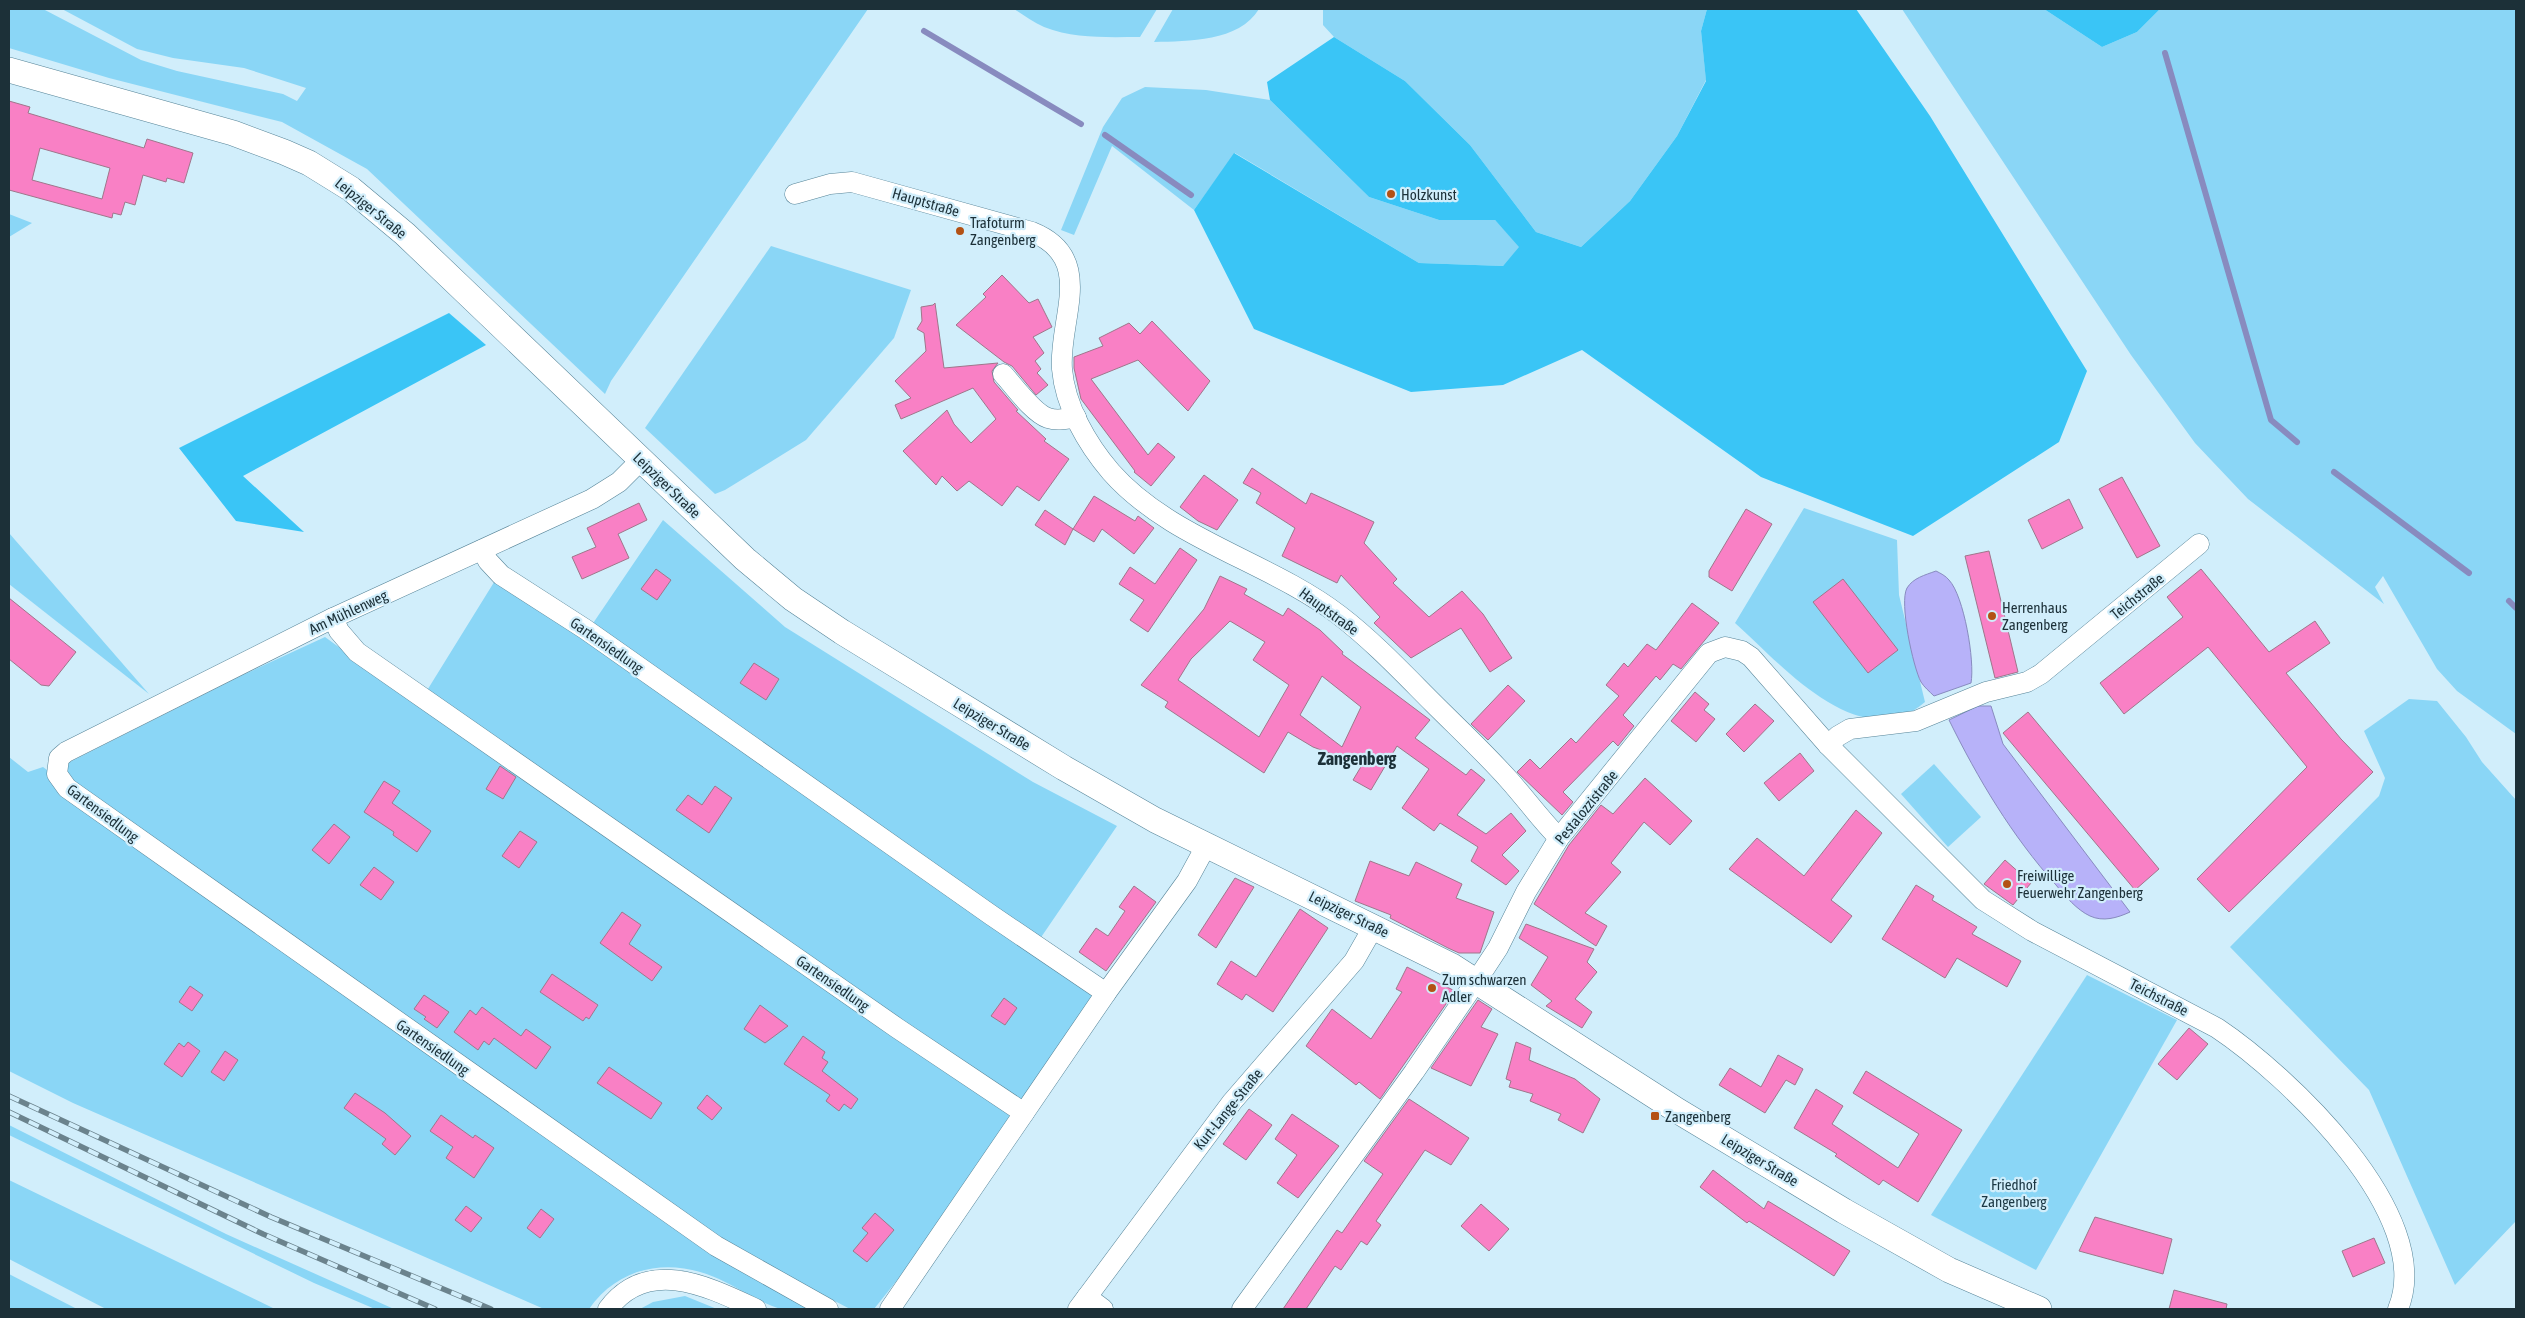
<svg xmlns="http://www.w3.org/2000/svg" width="2525" height="1318" font-family="'Asap Condensed',sans-serif">
  <style>
    .green { fill: #8ad6f6 }
    .forest { fill: #3ac5f6 }
    .water { fill: #b7b2f9; stroke: #888bbf }
    .lines { fill: none; stroke-linecap: round; stroke-linejoin: round }
    .stream { stroke: #888bbf; stroke-width: 6 }
    .building { fill: #f980c5; stroke: #9f768b; fill-rule: evenodd }
    .minor-casing { stroke: #568498; stroke-width: 21 }
    .tertiary-casing { stroke: #568498; stroke-width: 26 }
    .minor { stroke: #fff; stroke-width: 20 }
    .tertiary { stroke: #fff; stroke-width: 25 }
    .rail-casing { stroke: #6b838d; stroke-width: 5.5 }
    .rail { stroke: #d1eefb; stroke-width: 4; stroke-dasharray: 11; stroke-linecap: butt }
    .poi-dot { fill: #b35114; stroke: #d1eefb; stroke-width: 2 }
    .labels { text-anchor: middle; dominant-baseline: central; stroke-width: 4.5; stroke-linejoin: round; paint-order: stroke }
    .poi-label { font-size: 15px; fill: #1c3038; stroke: #d1eefb; text-anchor: start }
    .street-label { font-size: 15px; fill: #1c3038; stroke: #d1eefb }
    .park-label { font-size: 15px; fill: #1c3844; stroke: #d1eefb }
    .quarter-label { font-size: 18px; font-weight: bold; fill: #1c3038; stroke: #d1eefb }
  </style>
  <rect width="100%" height="100%" fill="#d1eefb"/>
  <g class="green">
    <polygon points="9,9 43,9 141,60 177,71 283,94 297,101 306,88 244,68 173,58 137,49 62,9 868,9 611,381 605,394 367,169 282,122 109,78 9,48"/>
    <path d="M 1014,9 L 1157,9 L 1140,37 C 1107,37 1075,39 1044,27 C 1033,22 1023,15 1014,9 Z"/>
    <path d="M 1173,9 L 1259,9 C 1239,42 1188,41 1154,42 Z"/>
    <polygon points="1323,9 1707,9 1701,31 1706,80 1677,136 1630,201 1581,247 1536,232 1470,145 1405,81 1334,37 1323,25"/>
    <polygon points="1902,9 2044,9 2102,47 2137,32 2160,9 2516,9 2516,734 2457,691 2437,669 2383,576 2375,587 2384,604 2248,499 2195,443 2131,355"/>
    <polygon points="1145,87 1206,90 1270,100 1369,197 1439,220 1495,220 1520,247 1503,266 1419,263 1235,153 1194,210 1112,146 1074,235 1061,230 1103,127 1122,98"/>
    <polygon points="9,214 32,223 9,237"/>
    <polygon points="771,246 911,290 894,338 806,440 725,490 715,494 645,428"/>
    <path d="M 1804,508 L 1897,540 L 1899,595 L 1925,702 C 1860,758 1781,664 1735,623 Z"/>
    <path d="M 663,520 L 785,627 L 1033,782 L 1117,826 L 1031,952 L 1096,998 L 898,1279 L 874,1309 L 850,1309 L 717,1239 L 820,1309 C 808,1309 793,1312 781,1309 C 760,1303 739,1288 719,1279 C 671,1257 620,1265 589,1309 L 544,1309 L 73,1103 L 9,1071 L 9,757 L 28,772 L 43,767 L 50,772 L 245,674 L 325,637 L 418,705 L 496,579 L 583,638 Z"/>
    <polygon points="9,533 149,694 9,584"/>
    <polygon points="2409,699 2437,701 2466,737 2482,762 2516,800 2516,1221 2455,1285 2369,1090 2230,947 2379,796 2385,778 2364,731"/>
    <polygon points="1934,764 1981,817 1948,847 1901,794"/>
    <polygon points="2087,975 2177,1020 2036,1270 1931,1215"/>
    <polygon points="9,1125 226,1234 394,1309 375,1309 314,1283 9,1135"/>
    <polygon points="9,1180 275,1309 106,1309 9,1259"/>
    <polygon points="9,1274 77,1309 9,1309"/>
    <polygon points="685,1296 717,1309 640,1309 653,1302"/>
  </g>
  <g class="forest">
    <polygon points="1707,9 1856,9 1930,116 2087,371 2059,442 1913,536 1761,477 1582,350 1503,385 1411,392 1254,329 1194,210 1234,153 1419,263 1503,266 1519,247 1495,220 1439,220 1369,197 1270,100 1267,82 1334,37 1405,81 1470,145 1536,232 1581,247 1630,201 1677,136 1706,81 1701,31"/>
    <polygon points="2044,9 2160,9 2137,32 2102,47"/>
    <polygon points="449,313 486,345 243,476 304,532 236,521 179,448"/>
  </g>
  <g class="water">
    <path d="M 1936,571 C 1940,573 1946,576 1949,580 C 1964,596 1975,661 1971,683 L 1934,696 C 1930,692 1924,687 1921,682 C 1913,667 1899,602 1907,588 C 1913,578 1925,575 1936,571 Z"/>
    <path d="M 1978,706 L 1991,706 L 2003,744 L 2130,912 C 2117,918 2103,922 2090,916 C 2077,910 2065,896 2056,885 C 2012,836 1978,779 1949,720 Z"/>
  </g>
  <g class="lines">
    <g class="stream">
      <polyline points="924,31 1081,124"/>
      <polyline points="2165,53 2271,420 2297,442"/>
      <polyline points="1105,135 1191,195"/>
      <polyline points="2334,472 2469,573"/>
      <polyline points="2509,601 2516,608"/>
    </g>
  </g>
  <g class="building">
    <path d="M 9,101 L 30,107 L 28,113 L 144,148 L 147,139 L 193,153 L 184,183 L 167,178 L 166,182 L 143,175 L 135,205 L 125,202 L 121,215 L 113,213 L 112,218 L 9,190 ZM 40,148 L 110,168 L 102,199 L 32,180 Z"/>
    <polygon points="1002,275 1029,303 1038,299 1052,327 1033,337 1044,353 1035,361 1041,369 1037,373 1048,385 1036,395 1012,366 1004,362 956,325 986,297 983,294"/>
    <polygon points="935,303 944,368 998,363 992,371 994,382 1018,410 1016,411 1046,439 1044,441 1069,459 1039,501 1017,486 1002,506 969,481 957,491 942,476 936,485 903,451 947,410 954,424 971,443 996,419 973,388 901,419 895,405 911,398 895,381 926,351 924,333 917,329 922,321 921,307 933,305"/>
    <polygon points="1152,321 1210,381 1188,411 1138,360 1091,379 1148,455 1158,443 1175,457 1151,486 1134,472 1135,471 1081,399 1074,368 1074,357 1103,346 1099,338 1129,323 1140,334"/>
    <polygon points="1252,468 1306,504 1311,493 1374,522 1364,543 1397,579 1393,583 1429,617 1462,591 1483,614 1512,658 1490,672 1461,628 1411,658 1374,623 1380,617 1341,575 1337,583 1282,556 1295,528 1256,503 1261,493 1243,483"/>
    <polygon points="1204,475 1238,500 1217,530 1198,521 1180,507"/>
    <polygon points="2122,477 2160,546 2137,558 2099,489"/>
    <polygon points="1094,496 1135,521 1138,516 1154,528 1134,554 1102,529 1094,542 1073,529"/>
    <polygon points="2069,499 2083,528 2042,549 2028,520"/>
    <polygon points="639,503 647,520 618,534 629,558 582,579 572,557 596,547 587,528"/>
    <polygon points="1746,509 1772,524 1732,591 1709,577 1709,571"/>
    <polygon points="1045,510 1073,529 1065,545 1035,525"/>
    <polygon points="1180,548 1197,560 1148,632 1130,620 1144,600 1119,584 1130,567 1155,584"/>
    <polygon points="1989,551 2018,672 1995,678 1965,556"/>
    <polygon points="656,569 671,580 657,600 641,589"/>
    <polygon points="2201,569 2269,652 2315,621 2330,643 2286,673 2341,739 2373,772 2229,912 2197,879 2307,767 2208,647 2124,714 2100,683 2183,617 2167,597"/>
    <path d="M 1220,576 L 1247,589 L 1244,594 L 1283,616 L 1288,608 L 1320,630 L 1343,652 L 1342,654 L 1430,720 L 1415,738 L 1466,775 L 1471,769 L 1485,780 L 1457,815 L 1486,834 L 1511,813 L 1526,831 L 1502,855 L 1519,871 L 1506,885 L 1471,861 L 1478,847 L 1440,823 L 1434,831 L 1402,808 L 1429,769 L 1397,746 L 1371,790 L 1353,780 L 1362,765 L 1313,747 L 1288,732 L 1264,773 L 1165,707 L 1168,702 L 1141,685 L 1204,609 ZM 1230,621 L 1265,642 L 1253,660 L 1289,685 L 1259,737 L 1178,680 L 1191,659 ZM 1322,676 L 1361,707 L 1342,747 L 1300,715 Z"/>
    <polygon points="1843,579 1898,650 1868,673 1813,602"/>
    <polygon points="9,598 76,652 49,686 41,685 9,659"/>
    <polygon points="1692,603 1719,623 1681,669 1673,664 1660,680 1656,676 1623,715 1634,726 1618,746 1613,741 1563,792 1573,802 1562,815 1517,772 1530,759 1540,769 1571,738 1576,743 1619,696 1606,685 1624,663 1628,667 1647,644 1656,650"/>
    <polygon points="754,663 779,679 766,700 740,683"/>
    <polygon points="1508,685 1525,701 1488,740 1471,724"/>
    <polygon points="1695,692 1709,704 1704,710 1715,719 1696,742 1671,721"/>
    <polygon points="1755,704 1774,721 1744,752 1726,734"/>
    <polygon points="2028,712 2159,869 2135,890 2003,733"/>
    <polygon points="1800,753 1814,771 1779,801 1764,783"/>
    <polygon points="500,766 516,777 503,799 486,789"/>
    <polygon points="1645,778 1692,821 1670,845 1644,822 1611,863 1621,872 1585,913 1607,926 1596,946 1534,904 1569,845 1601,805 1613,814"/>
    <polygon points="384,781 400,791 392,803 431,831 417,852 393,835 394,832 364,812"/>
    <polygon points="715,786 732,798 709,833 676,810 688,795 702,805"/>
    <polygon points="1856,810 1882,833 1831,900 1852,916 1831,943 1729,869 1757,838 1804,876"/>
    <polygon points="334,824 350,837 329,864 312,850"/>
    <polygon points="520,831 537,842 519,868 502,856"/>
    <polygon points="2005,860 2031,883 2013,905 1984,884"/>
    <polygon points="1370,861 1409,876 1416,862 1462,884 1456,898 1494,912 1480,953 1459,953 1448,948 1390,918 1391,915 1355,901"/>
    <polygon points="374,867 394,882 381,900 360,885"/>
    <polygon points="1235,878 1254,887 1216,948 1198,935"/>
    <polygon points="1916,885 1934,896 1932,900 1977,927 1972,934 2021,961 2007,987 1957,958 1945,978 1882,939"/>
    <polygon points="1134,886 1156,902 1106,971 1079,952 1096,928 1108,936 1125,911 1119,907"/>
    <polygon points="1300,909 1328,928 1273,1012 1246,994 1242,1000 1217,984 1231,961 1256,977"/>
    <polygon points="622,912 641,925 629,944 662,967 652,981 600,943"/>
    <polygon points="1526,924 1594,949 1587,962 1597,972 1575,999 1592,1012 1582,1028 1546,1006 1552,1001 1531,985 1548,957 1519,938"/>
    <polygon points="1407,967 1455,991 1380,1099 1359,1082 1356,1085 1306,1046 1332,1009 1371,1039 1402,992 1396,989"/>
    <polygon points="552,974 598,1005 589,1019 586,1017 583,1021 540,992"/>
    <polygon points="190,986 203,995 192,1011 179,1002"/>
    <polygon points="424,995 449,1012 437,1028 424,1019 426,1017 414,1009"/>
    <polygon points="1004,998 1017,1008 1005,1025 991,1016"/>
    <polygon points="1478,1000 1492,1009 1481,1027 1498,1034 1471,1086 1431,1068"/>
    <polygon points="760,1005 788,1026 765,1043 744,1029"/>
    <polygon points="482,1007 521,1036 526,1029 551,1047 536,1069 494,1038 489,1045 484,1041 478,1050 454,1032 470,1010 476,1015"/>
    <polygon points="2189,1028 2208,1044 2177,1080 2158,1064"/>
    <polygon points="803,1036 825,1052 822,1058 828,1062 822,1071 858,1099 851,1109 844,1104 839,1111 826,1101 830,1095 784,1064"/>
    <polygon points="188,1042 200,1051 182,1077 164,1064 179,1043 184,1047"/>
    <polygon points="1516,1042 1531,1048 1529,1060 1575,1079 1600,1099 1583,1133 1558,1120 1561,1114 1530,1101 1533,1094 1509,1087 1511,1081 1506,1079"/>
    <polygon points="225,1051 238,1060 224,1081 211,1072"/>
    <polygon points="1778,1055 1803,1069 1795,1085 1786,1080 1765,1113 1719,1085 1730,1068 1761,1087"/>
    <polygon points="609,1067 662,1103 651,1119 597,1083"/>
    <polygon points="1866,1071 1962,1130 1918,1202 1883,1180 1879,1185 1835,1156 1837,1154 1794,1128 1816,1089 1843,1106 1832,1124 1898,1168 1919,1134 1853,1093"/>
    <polygon points="355,1093 385,1113 411,1136 395,1155 382,1144 386,1139 344,1108"/>
    <polygon points="707,1095 722,1108 712,1120 697,1108"/>
    <polygon points="1409,1099 1469,1138 1451,1165 1425,1150 1376,1221 1381,1225 1367,1245 1361,1241 1341,1270 1335,1266 1306,1309 1283,1309 1337,1230 1342,1233 1383,1174 1364,1161"/>
    <polygon points="1249,1109 1272,1125 1246,1160 1223,1144"/>
    <polygon points="1292,1114 1339,1146 1298,1198 1277,1183 1297,1155 1275,1139"/>
    <polygon points="441,1115 473,1138 475,1135 494,1148 474,1178 446,1158 453,1147 430,1131"/>
    <polygon points="1713,1170 1764,1209 1768,1201 1850,1251 1834,1276 1749,1221 1747,1223 1700,1187"/>
    <polygon points="1481,1204 1509,1229 1489,1251 1461,1226"/>
    <polygon points="466,1206 482,1218 471,1232 455,1220"/>
    <polygon points="541,1209 554,1219 540,1238 527,1228"/>
    <polygon points="875,1213 894,1230 867,1262 853,1251 868,1233 862,1228"/>
    <polygon points="2095,1217 2172,1239 2163,1274 2079,1251"/>
    <polygon points="2374,1238 2385,1263 2353,1277 2342,1251"/>
    <polygon points="2174,1290 2227,1304 2226,1309 2169,1309"/>
  </g>
  <g class="lines">
    <defs>
      <g id="minor">
        <path d="M 795,194 L 830,184 L 852,182 L 1032,232 C 1097,258 1058,320 1062,369 C 1065,406 1087,444 1111,472 C 1170,539 1270,562 1339,615 C 1373,641 1403,673 1433,703 C 1459,729 1485,753 1509,780 C 1526,799 1541,820 1559,838"/>
        <path d="M 1003,374 C 1014,386 1033,413 1048,418 C 1057,421 1067,419 1076,417"/>
        <polyline points="641,460 619,482 592,499 333,618 66,752 59,758 57,774 67,788 716,1246 828,1309"/>
        <polyline points="482,550 488,561 501,575 585,629 991,915 1106,993"/>
        <polyline points="333,618 339,631 357,652 897,1028 1024,1113"/>
        <polyline points="1828,745 1838,736 1850,729 1916,721 1986,692 2027,682 2041,674 2199,544"/>
        <polyline points="1087,1297 1103,1309"/>
        <path d="M 608,1309 C 648,1256 709,1287 756,1309"/>
        <polyline points="890,1309 1106,993 1187,881 1206,846"/>
        <polyline points="1078,1309 1232,1102 1354,961 1374,926"/>
        <path d="M 1242,1309 L 1414,1072 L 1477,980 L 1498,948 L 1526,892 L 1559,838 L 1709,653 L 1725,647 L 1742,651 L 1751,657 L 1828,745 L 1983,900 L 2032,931 L 2217,1028 C 2286,1074 2437,1215 2398,1309"/>
      </g>
      <polyline id="tertiary" points="9,70 233,133 284,152 309,163 351,189 405,234 745,559 793,599 842,632 1064,768 1155,820 1452,966 1678,1111 1844,1211 1949,1270 2039,1309"/>
    </defs>
    <use href="#minor" class="minor-casing"/>
    <use href="#tertiary" class="tertiary-casing"/>
    <use href="#minor" class="minor"/>
    <use href="#tertiary" class="tertiary"/>
    <defs>
      <g id="rail">
        <polyline points="9,1096 271,1217 491,1309"/>
        <polyline points="9,1112 263,1234 435,1309"/>
      </g>
    </defs>
    <use href="#rail" class="rail-casing"/>
    <use href="#rail" class="rail"/>
  </g>
  <g class="poi-dot">
    <circle cx="1391" cy="194" r="5"/>
    <circle cx="960" cy="231" r="5"/>
    <circle cx="1992" cy="616" r="5"/>
    <circle cx="2007" cy="884" r="5"/>
    <circle cx="1432" cy="988" r="5"/>
    <rect x="1650" y="1111" width="10" height="10" rx="2.5"/>
  </g>
  <g class="labels">
    <g class="poi-label">
      <text x="1401" y="194">Holzkunst</text>
      <text x="970" y="222">Trafoturm<tspan x="970" dy="17">Zangenberg</tspan></text>
      <text x="2002" y="607">Herrenhaus<tspan x="2002" dy="17">Zangenberg</tspan></text>
      <text x="2017" y="875">Freiwillige<tspan x="2017" dy="17">Feuerwehr Zangenberg</tspan></text>
      <text x="1442" y="979">Zum schwarzen<tspan x="1442" dy="17">Adler</tspan></text>
      <text x="1665" y="1116">Zangenberg</text>
    </g>
    <g class="street-label">
      <text transform="translate(926 202) rotate(16)">Hauptstraße</text>
      <text transform="translate(371 208) rotate(39)">Leipziger Straße</text>
      <text transform="translate(667 485) rotate(44)">Leipziger Straße</text>
      <text transform="translate(2137 596) rotate(-39)">Teichstraße</text>
      <text transform="translate(1329 611) rotate(36)">Hauptstraße</text>
      <text transform="translate(348 612) rotate(-25)">Am Mühlenweg</text>
      <text transform="translate(607 645) rotate(35)">Gartensiedlung</text>
      <text transform="translate(992 724) rotate(31)">Leipziger Straße</text>
      <text transform="translate(1586 807) rotate(-51)">Pestalozzistraße</text>
      <text transform="translate(103 813) rotate(37)">Gartensiedlung</text>
      <text transform="translate(1349 914) rotate(26)">Leipziger Straße</text>
      <text transform="translate(833 983) rotate(35)">Gartensiedlung</text>
      <text transform="translate(2159 997) rotate(27)">Teichstraße</text>
      <text transform="translate(433 1047) rotate(35)">Gartensiedlung</text>
      <text transform="translate(1228 1109) rotate(-51)">Kurt-Lange-Straße</text>
      <text transform="translate(1760 1160) rotate(31)">Leipziger Straße</text>
    </g>
    <g class="park-label">
      <text x="2014" y="1184">Friedhof<tspan x="2014" dy="17">Zangenberg</tspan></text>
    </g>
    <g class="quarter-label">
      <text x="1357" y="758">Zangenberg</text>
    </g>
  </g>
  <rect width="2525" height="1318" fill="none" stroke="#1c3038" stroke-width="20"/>
</svg>
